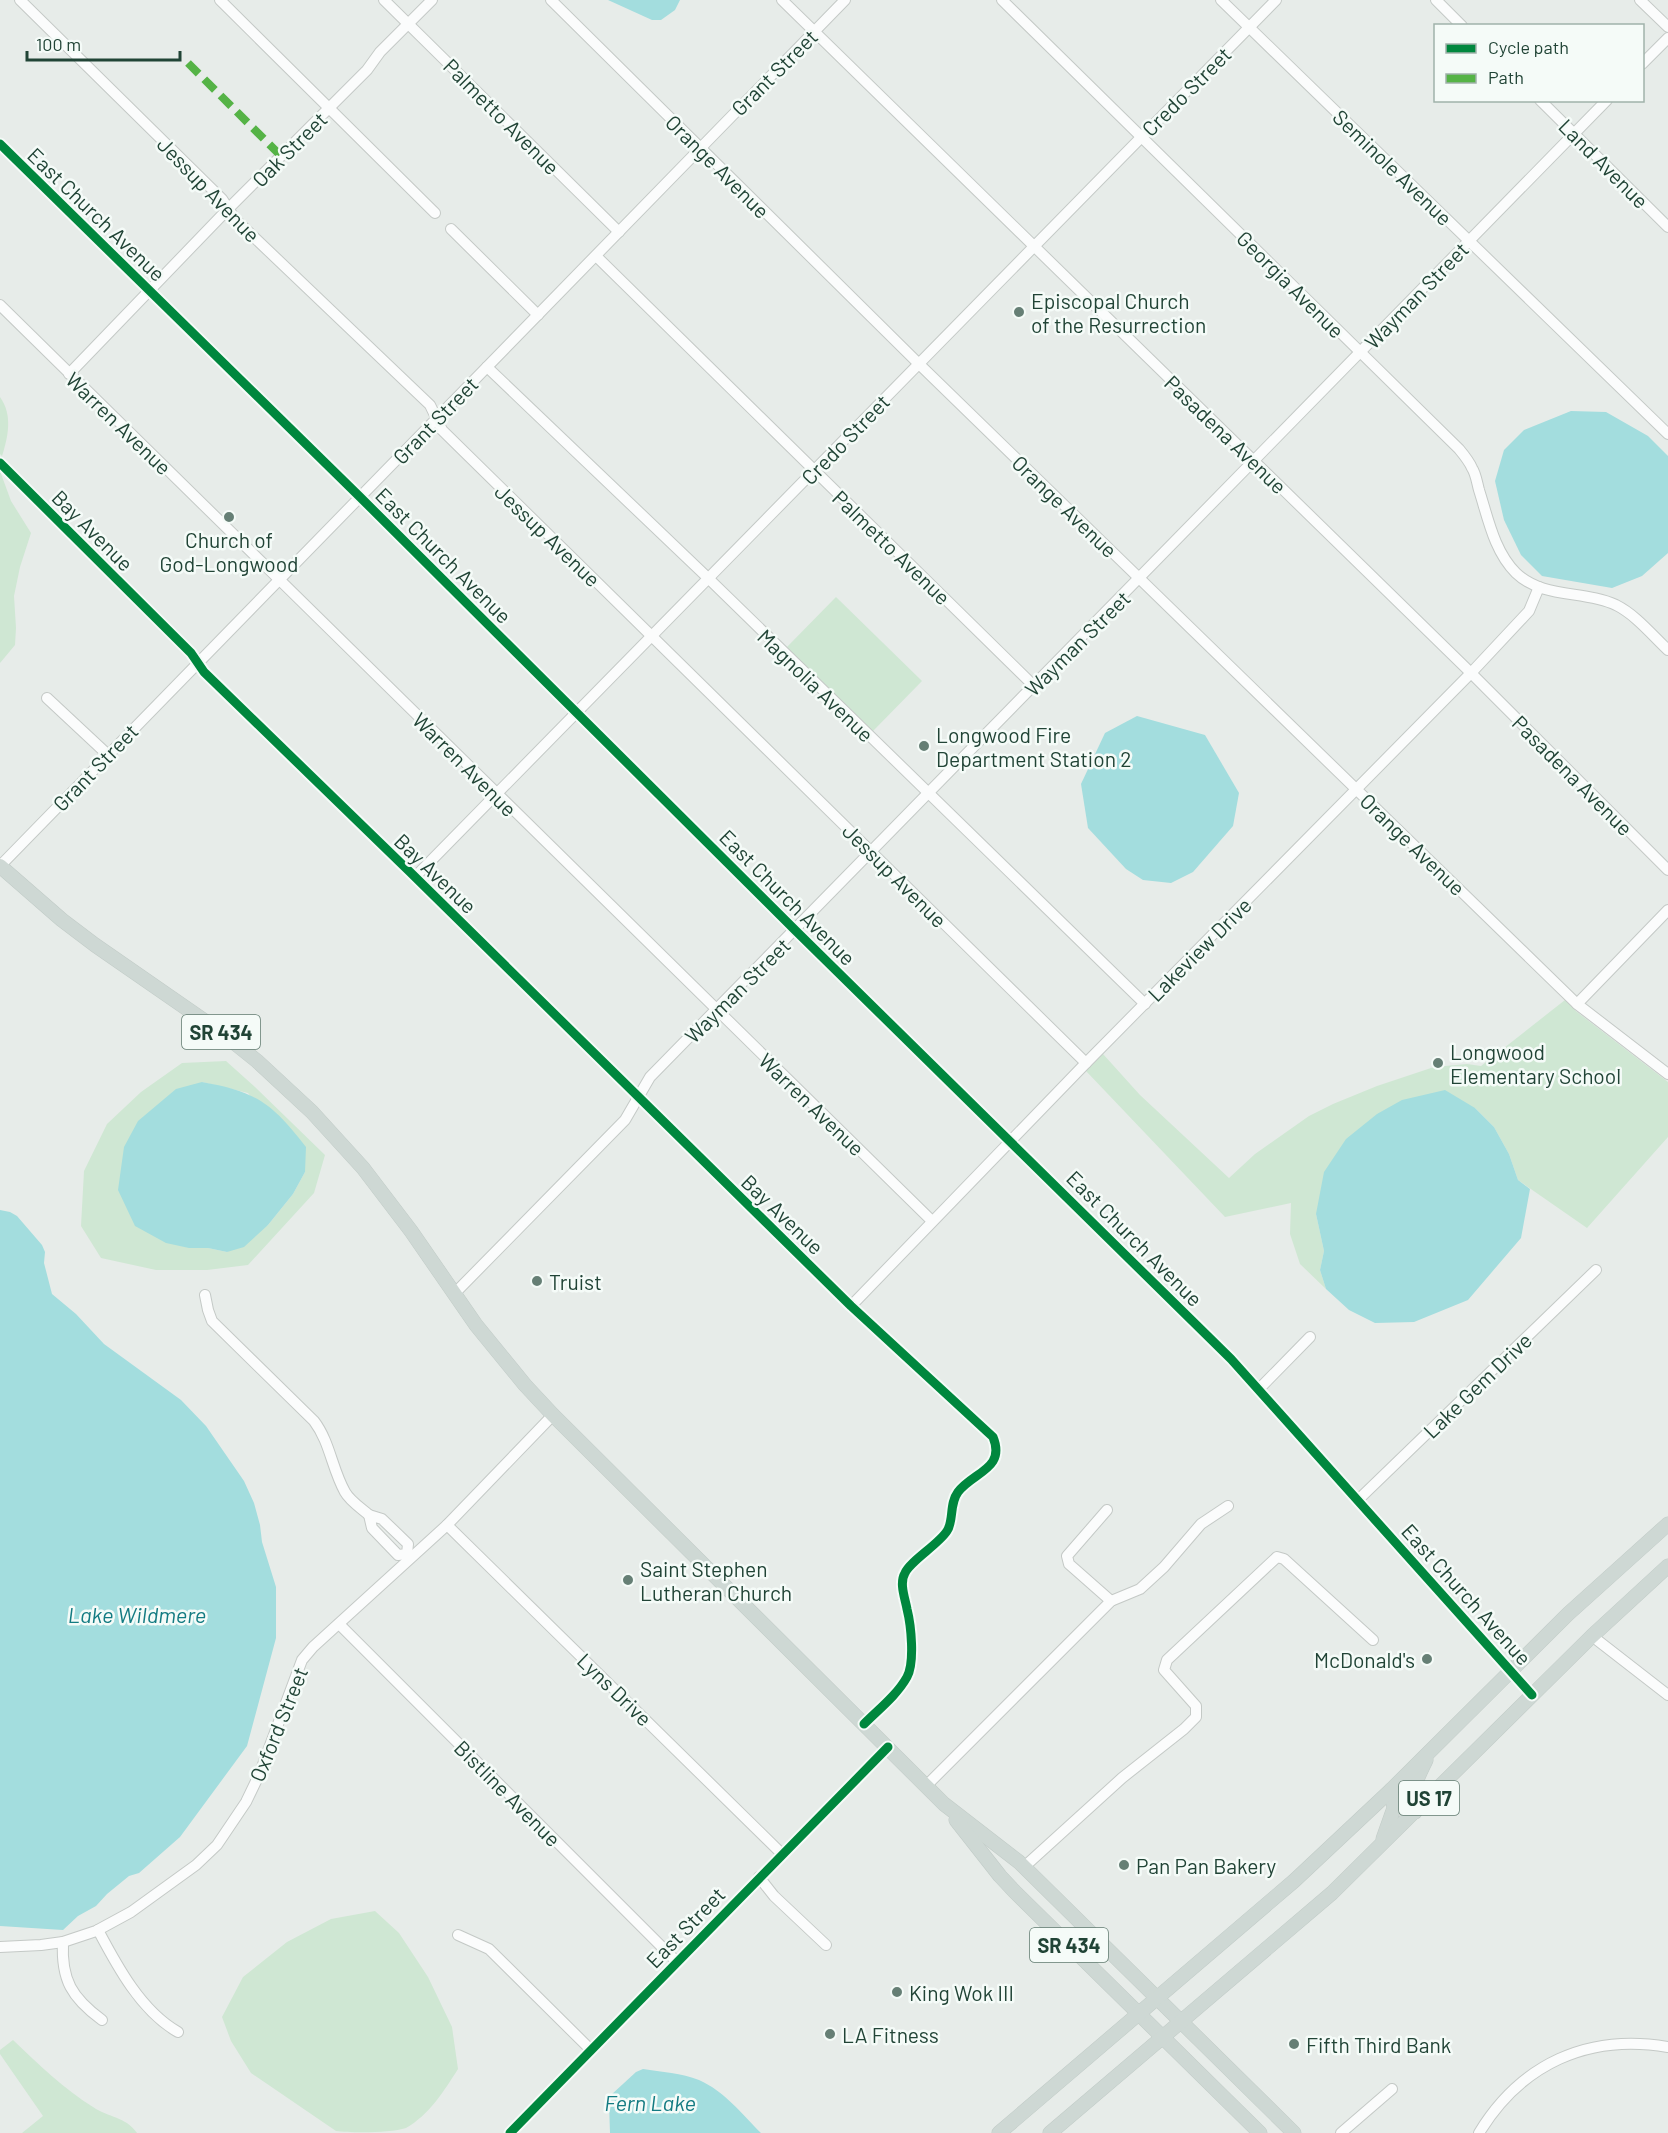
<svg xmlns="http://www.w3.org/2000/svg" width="1668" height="2133" font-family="Barlow,sans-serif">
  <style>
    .green { fill: #cfe7d3; fill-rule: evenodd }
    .water { fill: #a3ddde }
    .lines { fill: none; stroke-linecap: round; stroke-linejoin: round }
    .minor-casing { stroke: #c4c9c6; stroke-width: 12 }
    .major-casing { stroke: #c1cbc7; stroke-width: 15 }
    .minor { stroke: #fbfcfc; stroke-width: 10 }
    .major { stroke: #ced8d4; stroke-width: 14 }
    .quiet { stroke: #55b346; stroke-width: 8; stroke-dasharray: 15 8; stroke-linecap: butt }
    .cycleway-casing { stroke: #f5fbf8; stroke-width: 13 }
    .cycleway { stroke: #00873e; stroke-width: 9 }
    .poi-dot { fill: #667f75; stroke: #f5fbf8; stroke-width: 2 }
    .labels { text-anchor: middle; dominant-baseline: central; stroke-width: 5; stroke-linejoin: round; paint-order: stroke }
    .shield { fill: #f5fbf8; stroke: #617b70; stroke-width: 1.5 }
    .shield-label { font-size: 20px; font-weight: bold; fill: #214436 }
    .street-label { font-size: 21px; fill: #214436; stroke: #f5fbf8 }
    .poi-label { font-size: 21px; fill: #214436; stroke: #f5fbf8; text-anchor: start }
    .water-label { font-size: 22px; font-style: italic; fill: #137b82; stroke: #f5fbf8 }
  </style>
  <rect width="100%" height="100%" fill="#e7ece9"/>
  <g class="green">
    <path d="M 0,397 C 13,415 8,437 2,456 L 0,454 Z"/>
    <polygon points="0,471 11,501 31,533 20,567 14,596 16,628 15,645 0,663"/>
    <polygon points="836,597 922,681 873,731 787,647"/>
    <polygon points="1565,1000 1577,1012 1668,1082 1668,1137 1587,1228 1518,1180 1509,1154 1494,1127 1475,1108 1316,1214 1324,1251 1320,1270 1326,1289 1300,1264 1290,1234 1291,1203 1225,1217 1086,1071 1103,1054 1140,1095 1229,1178 1255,1154 1309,1116 1333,1104 1377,1086 1434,1067 1467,1064 1481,1066"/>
    <path d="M 226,1061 L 255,1087 L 325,1155 L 314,1193 L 248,1265 L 207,1270 L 156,1270 L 101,1258 L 81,1226 L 84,1171 L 107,1124 L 141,1092 L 182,1063 ZM 202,1082 L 248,1093 L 305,1172 L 293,1194 L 268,1225 L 227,1252 L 208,1248 L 189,1248 Z"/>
    <path d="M 375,1911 L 399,1933 L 428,1977 L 452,2027 L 458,2069 C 444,2091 429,2115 406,2128 C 391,2133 352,2133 336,2131 L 251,2073 L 231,2041 L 222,2017 L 243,1977 L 287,1942 L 331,1919 Z"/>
    <path d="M 13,2040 C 38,2064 64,2089 93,2107 C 109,2118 125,2116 137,2133 L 22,2133 L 43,2116 L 0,2054 L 0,2050 Z"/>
  </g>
  <g class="water">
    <polygon points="608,0 680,0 675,10 661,20 652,20"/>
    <polygon points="1571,411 1606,412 1648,436 1668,456 1668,553 1642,576 1612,588 1542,576 1521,555 1504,520 1495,481 1504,450 1524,430"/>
    <polygon points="1137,716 1205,735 1239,793 1233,826 1193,872 1171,883 1143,880 1126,869 1088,828 1081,784 1105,733"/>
    <path d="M 202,1082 C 257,1092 272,1103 306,1147 L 305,1172 L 293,1194 L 268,1225 L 244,1247 L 227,1252 L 208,1248 L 189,1248 L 166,1243 L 135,1226 L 118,1190 L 124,1147 L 138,1121 L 176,1089 Z"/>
    <polygon points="1445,1090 1475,1108 1494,1127 1509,1154 1518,1180 1530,1189 1521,1238 1468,1300 1414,1322 1375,1323 1349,1310 1326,1289 1320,1270 1324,1251 1316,1214 1324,1172 1346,1139 1377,1114 1402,1100"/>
    <polygon points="0,1210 10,1212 17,1216 42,1245 45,1252 44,1263 52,1294 76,1314 104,1344 181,1400 206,1426 244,1481 254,1503 260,1525 262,1542 276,1587 276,1638 247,1746 180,1837 139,1873 129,1876 107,1894 96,1906 78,1916 63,1930 0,1926"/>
    <path d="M 643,2069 C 661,2072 682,2073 699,2080 C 724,2091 742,2114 761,2133 L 610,2133 L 609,2103 L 611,2095 L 636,2072 Z"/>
  </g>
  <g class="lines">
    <defs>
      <g id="minor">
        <polyline points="20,0 222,199 235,219 430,405 442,430 1086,1063"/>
        <polyline points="220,0 435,213"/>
        <polyline points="384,0 619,232"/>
        <polyline points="551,0 919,364 1577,1004 1668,1074"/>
        <polyline points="782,0 1471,673 1668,870"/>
        <path d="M 1002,0 L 1459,449 C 1464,455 1469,461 1472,468 C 1476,474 1477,483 1479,490 C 1488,518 1494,551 1516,573 C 1543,599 1584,590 1616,605 C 1636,615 1652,635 1668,650"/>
        <polyline points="1221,0 1668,434"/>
        <polyline points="1436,0 1462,26"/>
        <polyline points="1640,0 1668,27"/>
        <polyline points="1642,64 1668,38"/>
        <polyline points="1540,100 1668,227"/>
        <polyline points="0,144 360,497 796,931 1231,1359 1532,1695"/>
        <polyline points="451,229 538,315"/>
        <polyline points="596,256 1034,686"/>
        <polyline points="0,305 932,1221"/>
        <polyline points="487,367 708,578 1145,1004"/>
        <polyline points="69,374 228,209 367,70 380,52 432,0"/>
        <path d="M 0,463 L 191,653 L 204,672 L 410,872 L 851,1306 L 993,1437 C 1006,1469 973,1472 958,1492 C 949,1504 954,1521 947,1531 C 939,1544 910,1561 905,1573 C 899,1583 905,1598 907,1609 C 911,1625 915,1662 907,1677 C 897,1695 879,1709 864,1724"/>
        <polyline points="47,698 107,754"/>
        <polyline points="0,866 845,0"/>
        <polyline points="415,877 1276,0"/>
        <polyline points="1577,1004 1668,910"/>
        <polyline points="454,1294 625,1120 650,1077 1607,100"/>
        <path d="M 205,1295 L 208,1310 L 212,1321 L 314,1421 C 330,1442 332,1469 345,1492 C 350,1501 361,1508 369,1515"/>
        <polyline points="851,1306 1086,1063 1471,673 1529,611 1539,587"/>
        <polyline points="1259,1389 1310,1337"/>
        <polyline points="1358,1500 1596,1270"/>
        <polyline points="1107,1510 1067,1556 1069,1564 1111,1601"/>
        <polygon points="369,1515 382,1519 408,1544 407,1554 398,1555 372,1528"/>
        <polyline points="447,1525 782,1854"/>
        <polyline points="339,1624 677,1962"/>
        <polyline points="1592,1636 1668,1695"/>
        <polyline points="926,1786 1111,1601 1140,1589 1164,1567 1201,1524 1228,1506"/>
        <polyline points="1024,1867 1122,1778 1184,1729 1196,1717 1196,1706 1164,1670 1167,1660 1277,1557 1284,1559 1373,1640"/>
        <polyline points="759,1877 774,1896 826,1945"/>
        <path d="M 98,1930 C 117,1966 141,2011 178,2032"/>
        <polyline points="458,1935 489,1949 591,2050"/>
        <path d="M 63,1942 C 61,1980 72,1998 102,2020"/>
        <polyline points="0,1947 41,1945 63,1942 96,1931 131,1912 196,1865 217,1845 246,1802 259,1775 302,1660 313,1647 447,1525 553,1415"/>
        <polyline points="510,2133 888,1747"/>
        <polyline points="1341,2133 1392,2089"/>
        <path d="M 1479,2133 C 1521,2064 1588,2033 1668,2047"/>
      </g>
      <g id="major">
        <polyline points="0,866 62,920 95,945 222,1033 257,1061 312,1112 363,1168 411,1231 476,1325 525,1385 553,1415 944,1804 1019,1862 1294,2133"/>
        <path d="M 1415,1812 C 1408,1793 1418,1777 1426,1760"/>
        <polyline points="956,1820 1000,1876 1014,1891 1260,2133"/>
        <polyline points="1383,1839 1394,1808 1391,1790"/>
        <polyline points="999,2133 1294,1881 1391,1790 1568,1614 1668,1524"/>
        <polyline points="1050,2133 1332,1893 1592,1636 1668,1566"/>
      </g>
    </defs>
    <use href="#minor" class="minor-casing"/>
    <use href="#major" class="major-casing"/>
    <use href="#minor" class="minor"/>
    <use href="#major" class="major"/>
    <polyline class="quiet" points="188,63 281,156"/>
    <defs>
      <g id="cycleway">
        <polyline points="0,144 360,497 796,931 1231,1359 1532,1695"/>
        <path d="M 0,463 L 191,653 L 204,672 L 410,872 L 851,1306 L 993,1437 C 1006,1469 973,1472 958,1492 C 949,1504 954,1521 947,1531 C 939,1544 910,1561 905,1573 C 899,1583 905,1598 907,1609 C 911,1625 915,1662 907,1677 C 897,1695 879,1709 864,1724"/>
        <polyline points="510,2133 888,1747"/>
      </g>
    </defs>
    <use href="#cycleway" class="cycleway-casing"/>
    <use href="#cycleway" class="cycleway"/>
  </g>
  <g class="poi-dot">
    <circle cx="1019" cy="312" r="6"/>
    <circle cx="229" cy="517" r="6"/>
    <circle cx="924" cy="746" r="6"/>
    <circle cx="1438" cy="1063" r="6"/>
    <circle cx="537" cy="1281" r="6"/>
    <circle cx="628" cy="1580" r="6"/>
    <circle cx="1427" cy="1659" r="6"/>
    <circle cx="1124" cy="1865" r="6"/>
    <circle cx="897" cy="1992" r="6"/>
    <circle cx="830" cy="2034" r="6"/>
    <circle cx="1294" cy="2044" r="6"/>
  </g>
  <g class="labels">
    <g class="shield">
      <rect x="182" y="1015" width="78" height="34" rx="4.5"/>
      <rect x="1399" y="1781" width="60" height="34" rx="4.5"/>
      <rect x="1030" y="1928" width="78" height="34" rx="4.5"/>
    </g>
    <g class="shield-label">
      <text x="221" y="1032">SR 434</text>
      <text x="1429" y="1798">US 17</text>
      <text x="1069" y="1945">SR 434</text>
    </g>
    <g class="street-label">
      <text transform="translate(774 72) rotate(-45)">Grant Street</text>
      <text transform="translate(1186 91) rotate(-45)">Credo Street</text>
      <text transform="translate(502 116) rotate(45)">Palmetto Avenue</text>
      <text transform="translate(289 149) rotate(-45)">Oak Street</text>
      <text transform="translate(1604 163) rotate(45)">Land Avenue</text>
      <text transform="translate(718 166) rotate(45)">Orange Avenue</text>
      <text transform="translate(1393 167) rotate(44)">Seminole Avenue</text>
      <text transform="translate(209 189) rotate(46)">Jessup Avenue</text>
      <text transform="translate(97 214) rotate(44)">East Church Avenue</text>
      <text transform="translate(1291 284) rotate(45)">Georgia Avenue</text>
      <text transform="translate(1416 295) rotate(-46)">Wayman Street</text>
      <text transform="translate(435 420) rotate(-46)">Grant Street</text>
      <text transform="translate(119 423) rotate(44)">Warren Avenue</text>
      <text transform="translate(1226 434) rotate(44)">Pasadena Avenue</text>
      <text transform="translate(845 439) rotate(-46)">Credo Street</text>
      <text transform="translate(1065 506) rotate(44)">Orange Avenue</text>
      <text transform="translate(93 530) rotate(45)">Bay Avenue</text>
      <text transform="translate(548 535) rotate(44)">Jessup Avenue</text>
      <text transform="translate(892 547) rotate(44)">Palmetto Avenue</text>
      <text transform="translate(444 555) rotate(45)">East Church Avenue</text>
      <text transform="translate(1077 643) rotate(-45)">Wayman Street</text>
      <text transform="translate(816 685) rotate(44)">Magnolia Avenue</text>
      <text transform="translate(465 764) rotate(45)">Warren Avenue</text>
      <text transform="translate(95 767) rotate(-46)">Grant Street</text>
      <text transform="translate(1573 775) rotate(45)">Pasadena Avenue</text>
      <text transform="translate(1413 844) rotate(44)">Orange Avenue</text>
      <text transform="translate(436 873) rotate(44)">Bay Avenue</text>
      <text transform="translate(895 875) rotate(45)">Jessup Avenue</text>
      <text transform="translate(788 897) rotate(45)">East Church Avenue</text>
      <text transform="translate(1199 949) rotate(-45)">Lakeview Drive</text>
      <text transform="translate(737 990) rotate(-45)">Wayman Street</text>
      <text transform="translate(812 1104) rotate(44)">Warren Avenue</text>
      <text transform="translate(783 1214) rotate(44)">Bay Avenue</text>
      <text transform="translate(1135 1238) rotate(45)">East Church Avenue</text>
      <text transform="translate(1477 1385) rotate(-44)">Lake Gem Drive</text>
      <text transform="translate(1467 1594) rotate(48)">East Church Avenue</text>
      <text transform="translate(615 1689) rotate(44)">Lyns Drive</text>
      <text transform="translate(278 1724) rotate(-68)">Oxford Street</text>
      <text transform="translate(508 1793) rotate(45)">Bistline Avenue</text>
      <text transform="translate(685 1927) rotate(-46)">East Street</text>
    </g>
    <g class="poi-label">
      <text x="1031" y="300">Episcopal Church<tspan x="1031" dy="24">of the Resurrection</tspan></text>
      <text x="229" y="539" text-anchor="middle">Church of<tspan x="229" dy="24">God-Longwood</tspan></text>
      <text x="936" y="734">Longwood Fire<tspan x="936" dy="24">Department Station 2</tspan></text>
      <text x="1450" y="1051">Longwood<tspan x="1450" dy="24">Elementary School</tspan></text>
      <text x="549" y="1281">Truist</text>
      <text x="640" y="1568">Saint Stephen<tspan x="640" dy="24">Lutheran Church</tspan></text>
      <text x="1415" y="1659" text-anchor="end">McDonald's</text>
      <text x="1136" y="1865">Pan Pan Bakery</text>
      <text x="909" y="1992">King Wok III</text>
      <text x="842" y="2034">LA Fitness</text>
      <text x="1306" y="2044">Fifth Third Bank</text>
    </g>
    <g class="water-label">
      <text x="137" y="1614">Lake Wildmere</text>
      <text x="650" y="2102">Fern Lake</text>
    </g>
  </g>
  <rect x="1434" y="24" width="210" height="78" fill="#f5fbf8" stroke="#a0b2aa" stroke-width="1.5"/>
  <rect x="1446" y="44" width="30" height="9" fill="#00873e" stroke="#a0b2aa" stroke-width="1.5"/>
  <text x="1488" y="54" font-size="18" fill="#214436">Cycle path</text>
  <rect x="1446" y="74" width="30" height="9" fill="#55b346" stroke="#a0b2aa" stroke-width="1.5"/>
  <text x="1488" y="84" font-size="18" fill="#214436">Path</text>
  <path d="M27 51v9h153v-9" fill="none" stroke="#214436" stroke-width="3"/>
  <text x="36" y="51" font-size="18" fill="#214436" stroke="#f5fbf8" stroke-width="4.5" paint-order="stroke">100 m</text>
</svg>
